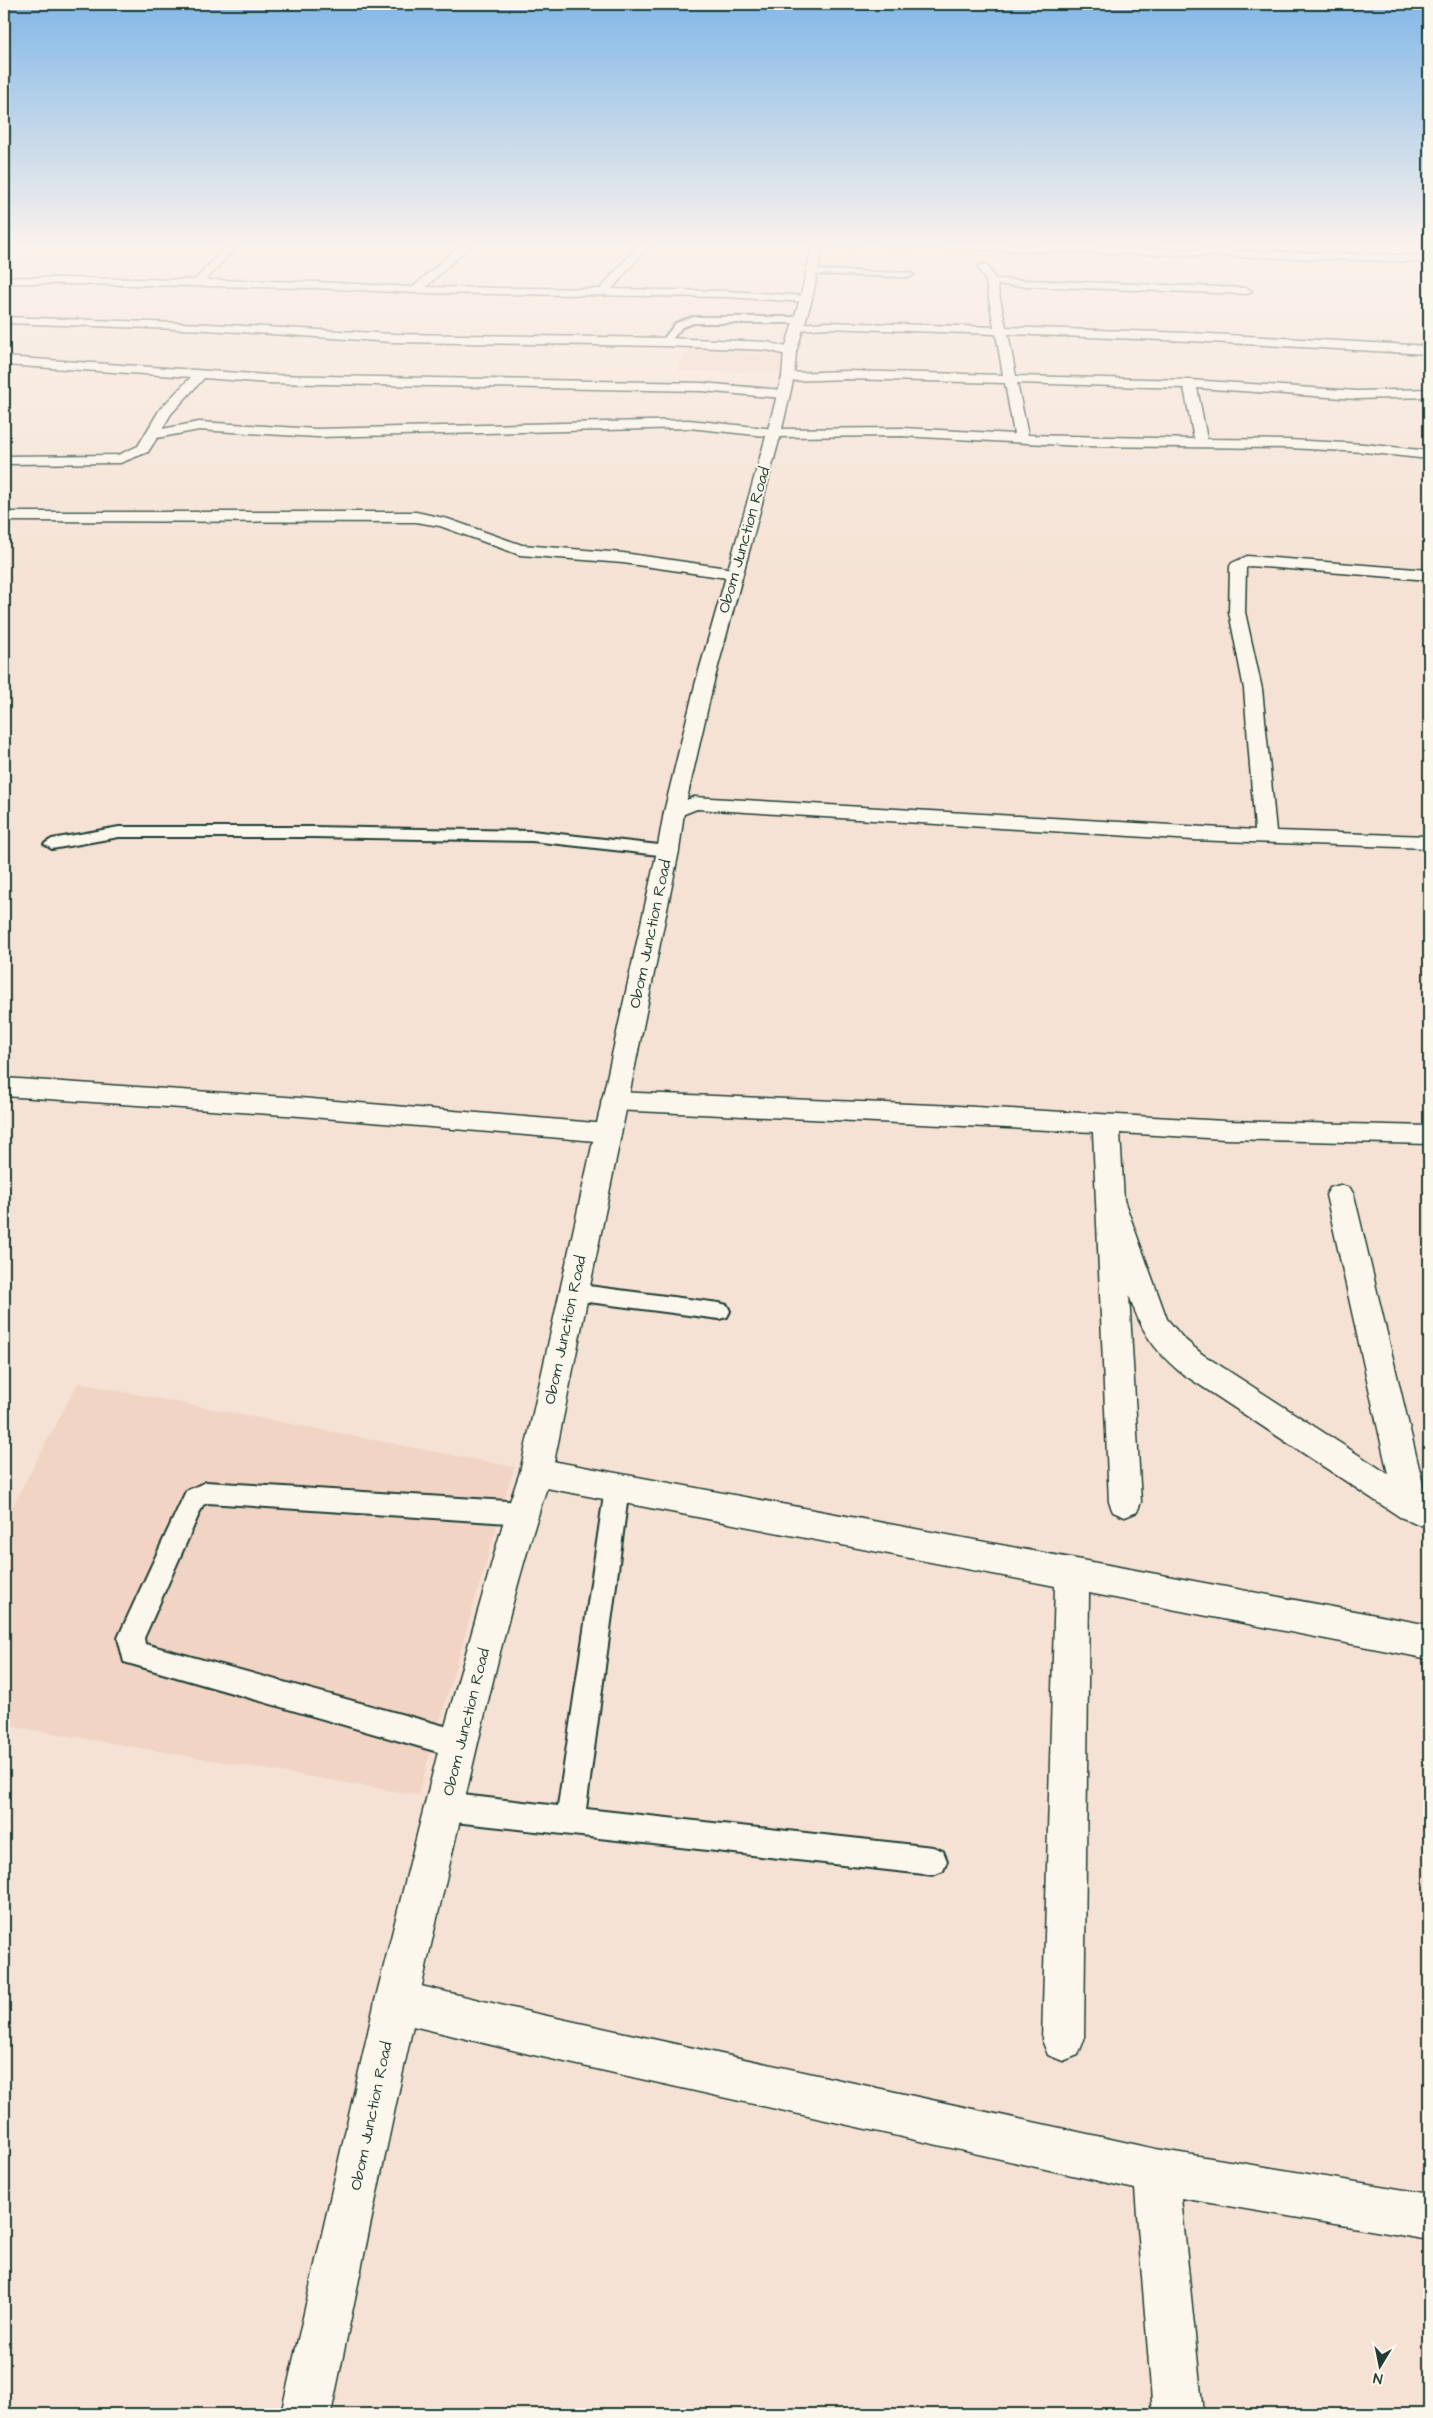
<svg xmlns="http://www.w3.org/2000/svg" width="1433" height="2418" font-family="'Architects Daughter',sans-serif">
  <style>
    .built { fill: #f1d4c3 }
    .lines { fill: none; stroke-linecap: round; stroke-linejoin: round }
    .service-casing { stroke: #1f3d34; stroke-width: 4 }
    .minor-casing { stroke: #1f3d34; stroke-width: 3 }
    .secondary-casing { stroke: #1f3d34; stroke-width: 3 }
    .service { fill: #fbf7ec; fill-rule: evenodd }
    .minor { fill: #fbf7ec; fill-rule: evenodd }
    .secondary { fill: #fbf7ec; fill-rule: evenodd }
    .labels { text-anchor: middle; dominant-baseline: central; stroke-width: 4; stroke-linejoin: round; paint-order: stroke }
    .street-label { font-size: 16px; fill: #1f3d34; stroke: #fbf7ec }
  </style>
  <rect width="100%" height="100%" fill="#f5e2d4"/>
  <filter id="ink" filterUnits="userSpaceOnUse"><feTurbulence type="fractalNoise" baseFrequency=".02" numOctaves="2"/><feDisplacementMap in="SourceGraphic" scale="10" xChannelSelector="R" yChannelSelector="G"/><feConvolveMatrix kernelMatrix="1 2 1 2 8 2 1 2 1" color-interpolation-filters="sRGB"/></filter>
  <g filter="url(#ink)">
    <g class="built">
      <polygon points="688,349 787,354 784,373 677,370"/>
      <polygon points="78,1383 514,1467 418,1795 4,1725 4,1522"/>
    </g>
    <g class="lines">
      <defs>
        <g id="service">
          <polygon points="813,270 910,273 914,275 910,277 810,274 809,272"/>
          <polygon points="693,317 800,317 804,320 800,323 694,323 682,327 668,344 662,344 661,342 676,323"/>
          <polygon points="119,827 313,827 532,831 668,846 676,851 668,856 532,841 313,837 119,837 52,849 44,844 52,839"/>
          <polygon points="573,1284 719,1303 727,1305 730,1311 727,1317 719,1319 573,1300 566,1298 562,1292 566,1286"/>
          <polygon points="617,1478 625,1481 629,1488 586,1809 933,1847 943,1851 947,1861 943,1871 933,1875 445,1821 435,1817 431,1807 435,1797 445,1793 558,1806 605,1488 609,1481"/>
          <polygon points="206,1482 522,1502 530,1505 534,1513 530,1521 522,1524 208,1503 203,1505 144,1638 145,1644 459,1730 469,1734 473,1744 469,1754 459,1758 124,1662 118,1638 122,1629 186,1491"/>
        </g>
        <g id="minor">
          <polygon points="228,244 239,244 206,280 317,282 413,287 461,244 472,244 426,287 600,289 639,244 650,244 612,289 727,291 806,296 812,299 806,302 727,297 416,293 317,288 4,283 4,277 195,280"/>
          <polygon points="813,244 862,244 857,247 818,248"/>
          <polygon points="881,244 1004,244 1429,256 1429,262 886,247"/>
          <path d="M 983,264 L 987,265 L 995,279 L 1247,288 L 1252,291 L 1247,294 L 997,285 L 1006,327 L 1190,333 L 1429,346 L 1429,354 L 1190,341 L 1008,334 L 1016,376 L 1190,380 L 1357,391 L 1429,389 L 1429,397 L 1357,399 L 1197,388 L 1207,439 L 1289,440 L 1364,444 L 1429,451 L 1429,459 L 1364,452 L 1289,448 L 1080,446 L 902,436 L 774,437 L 689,428 L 317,437 L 199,430 L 157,438 L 148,452 L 120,463 L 4,464 L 4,456 L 118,455 L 138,446 L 160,409 L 191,377 L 4,365 L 4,357 L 268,375 L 702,383 L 783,390 L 789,394 L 783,398 L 702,391 L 268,383 L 204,378 L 171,414 L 162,429 L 199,422 L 317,429 L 689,420 L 774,429 L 902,428 L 1014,434 L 1005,383 L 846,379 L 788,381 L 782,377 L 788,373 L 846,371 L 1003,375 L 996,334 L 826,328 L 798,330 L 792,327 L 798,324 L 826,322 L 994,327 L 986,282 L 978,267 ZM 1017,383 L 1184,388 L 1194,439 L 1028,435 Z"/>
          <polygon points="4,317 209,324 393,334 665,338 767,342 794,349 796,352 790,356 767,350 665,346 393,342 209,330 4,323"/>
          <polygon points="416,512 448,519 522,545 623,553 734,569 742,574 734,579 623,563 520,555 440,526 416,522 4,521 4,512"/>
          <polygon points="1247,556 1429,570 1429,580 1250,566 1246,568 1245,612 1262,689 1276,831 1429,836 1429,848 1193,840 697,809 674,818 667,816 664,812 667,808 694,797 1255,830 1244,689 1229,612 1230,566 1232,563"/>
          <polygon points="4,1078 300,1098 607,1124 616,1126 620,1133 616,1140 607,1142 300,1116 4,1096"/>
          <path d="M 614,1092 L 958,1106 L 1225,1121 L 1429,1126 L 1429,1144 L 1225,1139 L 1120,1133 L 1124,1200 L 1167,1319 L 1183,1338 L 1202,1354 L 1388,1474 L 1326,1195 L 1330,1188 L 1340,1185 L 1350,1188 L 1354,1195 L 1426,1497 L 1429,1498 L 1429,1528 L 1400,1517 L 1180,1372 C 1152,1348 1141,1330 1129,1295 L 1141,1502 L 1137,1512 L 1125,1517 L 1113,1512 L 1109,1502 L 1093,1132 L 614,1110 L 605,1107 L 601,1101 L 605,1095 Z"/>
          <polygon points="536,1458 1429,1625 1429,1659 1089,1593 1084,2040 1078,2055 1063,2061 1048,2055 1042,2040 1055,1586 536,1486 525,1482 520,1472 525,1462"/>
          <polygon points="396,1980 529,2012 1156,2149 1429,2194 1429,2240 1181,2198 1203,2414 1153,2414 1135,2189 529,2054 396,2022 381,2016 375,2001 381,1986"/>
        </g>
        <path id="secondary" d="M 813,244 L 823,244 L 812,299 L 796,352 L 794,377 L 781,433 L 713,685 L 684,812 L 679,851 L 552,1472 C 514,1585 487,1704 460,1820 C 413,2017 372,2216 331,2414 L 281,2414 L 375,2001 L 440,1744 L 506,1513 L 520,1472 L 657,851 L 664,812 L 695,685 L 767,433 L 782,377 L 784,352 L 800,299 Z"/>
      </defs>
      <use href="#service" class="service-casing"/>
      <use href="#minor" class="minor-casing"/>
      <use href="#secondary" class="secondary-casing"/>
      <use href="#service" class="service"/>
      <use href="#minor" class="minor"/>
      <use href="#secondary" class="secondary"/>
    </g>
  </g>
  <linearGradient id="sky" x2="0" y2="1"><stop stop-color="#83b8e8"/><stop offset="0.42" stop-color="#faf2ec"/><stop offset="1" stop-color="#faf2ec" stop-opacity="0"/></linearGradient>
  <rect width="1433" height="583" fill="url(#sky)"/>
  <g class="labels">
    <g class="street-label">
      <text transform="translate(744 540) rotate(-74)">Obom Junction Road</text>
      <text transform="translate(650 934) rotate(-78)">Obom Junction Road</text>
      <text transform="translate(565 1330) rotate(-78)">Obom Junction Road</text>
      <text transform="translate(466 1722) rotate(-76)">Obom Junction Road</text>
      <text transform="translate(371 2116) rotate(-78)">Obom Junction Road</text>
    </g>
  </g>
  <rect width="1433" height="2418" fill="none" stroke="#fbf7ec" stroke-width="20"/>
  <rect x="10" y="10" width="1413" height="2398" fill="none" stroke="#1f3d34" stroke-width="2" filter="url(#ink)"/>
  <g transform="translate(1380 2366) rotate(190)" stroke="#fbf7ec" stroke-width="4" paint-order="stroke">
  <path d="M0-4L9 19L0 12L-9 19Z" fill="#1f3d34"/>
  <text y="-8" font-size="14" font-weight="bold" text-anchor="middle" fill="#1f3d34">N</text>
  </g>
</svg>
